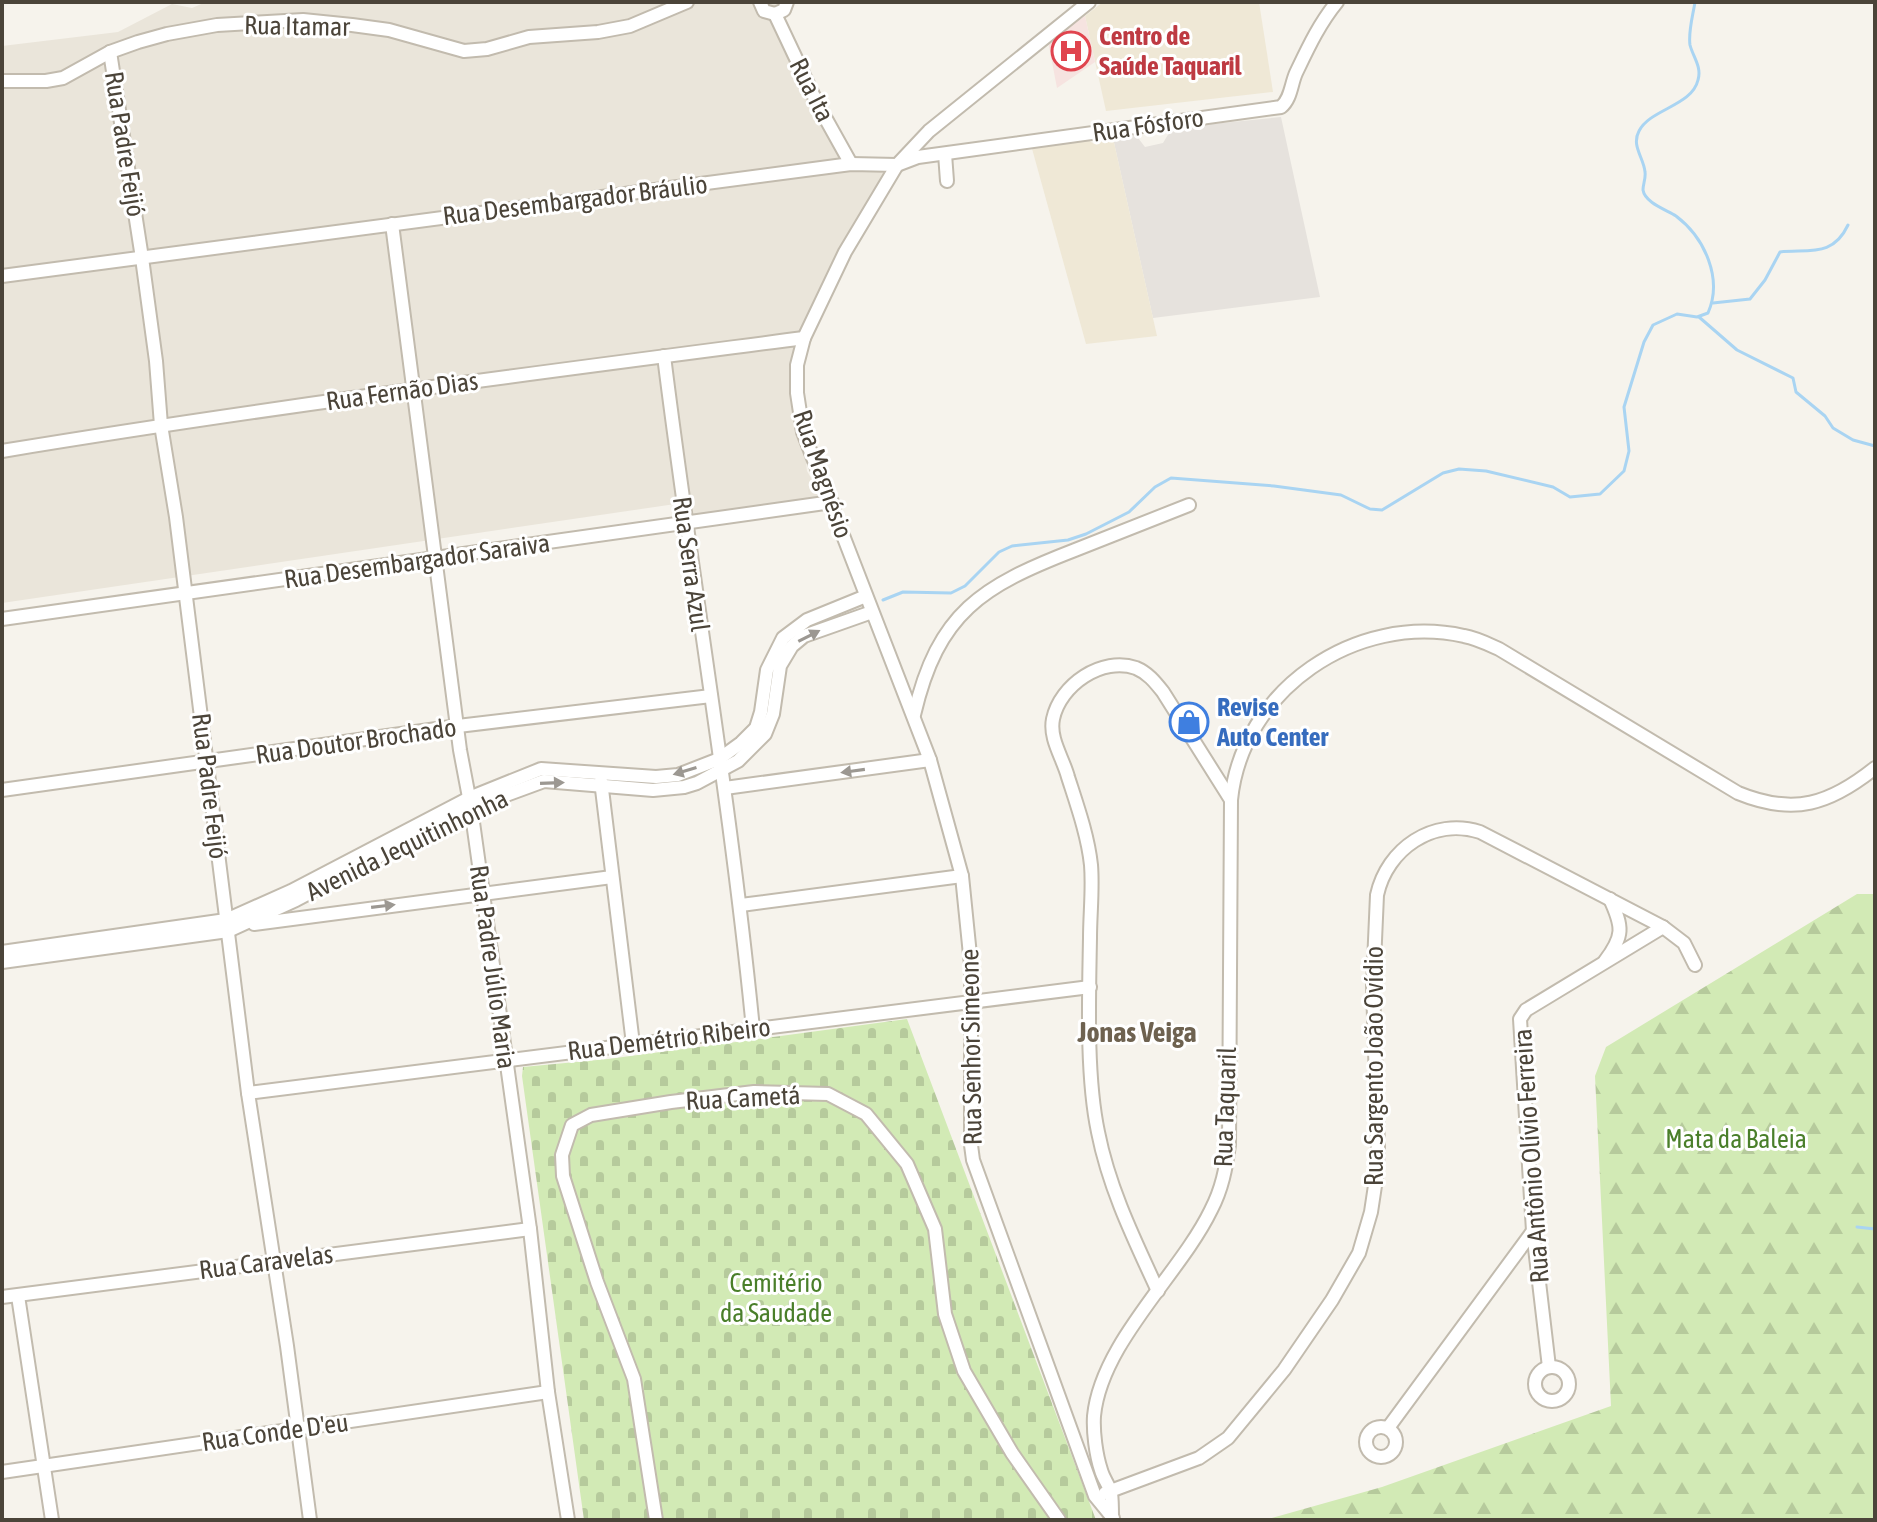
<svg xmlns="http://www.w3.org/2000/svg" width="1877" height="1522" font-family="'Asap Condensed',sans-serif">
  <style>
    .residential { fill: #eae5da }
    .industrial { fill: #e6e2dd }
    .education { fill: #efe8d6 }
    .medical { fill: #f6e3e0 }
    .forest { fill: url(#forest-firs) }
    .cemetery { fill: url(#cemetery-stones) }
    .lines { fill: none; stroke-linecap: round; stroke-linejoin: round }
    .stream { stroke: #a9d4f2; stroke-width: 3 }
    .minor-casing { stroke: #c2bbae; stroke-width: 16 }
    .minor { stroke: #fff; stroke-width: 12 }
    .oneway { fill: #9c9892 }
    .labels { text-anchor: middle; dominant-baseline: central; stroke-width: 6; stroke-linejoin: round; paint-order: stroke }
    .street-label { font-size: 26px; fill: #4b4439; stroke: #fff }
    .health-label { font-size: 26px; font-weight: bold; fill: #be3a42; stroke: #fff; text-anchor: start }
    .shop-label { font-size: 26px; font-weight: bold; fill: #366cbe; stroke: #fff; text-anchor: start }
    .park-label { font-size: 26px; fill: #4a7f2a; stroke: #fff }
    .neighbourhood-label { font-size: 28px; font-weight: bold; fill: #6e6250; stroke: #fff }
  </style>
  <defs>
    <pattern id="forest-firs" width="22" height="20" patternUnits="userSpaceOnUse" patternTransform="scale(2)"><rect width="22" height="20" fill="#d2eab5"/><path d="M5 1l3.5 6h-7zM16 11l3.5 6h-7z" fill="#b6ca9c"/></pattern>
    <pattern id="cemetery-stones" width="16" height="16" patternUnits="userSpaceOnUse" patternTransform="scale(2)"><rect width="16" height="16" fill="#d2eab5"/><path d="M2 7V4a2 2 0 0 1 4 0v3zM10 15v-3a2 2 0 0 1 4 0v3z" fill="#b6ca9c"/></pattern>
  </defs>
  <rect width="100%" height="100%" fill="#f6f3ec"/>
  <polygon class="residential" points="206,2 783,2 782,33 854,166 889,174 808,338 799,402 807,471 829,509 686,525 682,503 2,603 2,46 118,32 172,4 192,8"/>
  <polygon class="industrial" points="1281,117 1320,297 1153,318 1113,138 1135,134 1145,147 1163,143 1172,128"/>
  <g class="education">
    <polygon points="1103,2 1259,2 1273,92 1106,111 1085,16"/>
    <polygon points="1085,138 1094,144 1113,138 1157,336 1086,344 1031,145"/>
  </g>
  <polygon class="medical" points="1085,16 1095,62 1057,88 1048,41"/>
  <polygon class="forest" points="1857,894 1875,894 1875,1520 1265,1520 1382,1487 1611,1406 1595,1076 1606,1047"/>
  <polygon class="cemetery" points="907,1019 1096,1520 584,1520 522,1076 523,1067 608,1059"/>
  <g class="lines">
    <g class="stream">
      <path d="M 1713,303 L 1750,299 L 1765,280 L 1780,252 C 1810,249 1833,257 1848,225"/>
      <polyline points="1699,317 1737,350 1793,378 1796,392 1825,416 1833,428 1853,440 1875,446"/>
      <path d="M 883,600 L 903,592 L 951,593 L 965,586 L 999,552 L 1012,546 L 1068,540 L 1086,534 L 1129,512 L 1155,487 L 1171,478 L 1274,486 L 1341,495 L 1370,509 L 1382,510 L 1443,473 L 1459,469 L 1486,471 L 1553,487 L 1570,497 L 1600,494 L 1624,471 L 1629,451 L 1624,407 L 1644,342 L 1653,325 L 1677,314 L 1697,317 L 1708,313 C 1723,279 1705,238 1676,216 C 1667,210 1645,203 1643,190 C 1643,184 1646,178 1645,172 C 1644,158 1631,146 1639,131 C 1650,109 1692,106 1698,80 C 1702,67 1693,57 1690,45 C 1688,32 1693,15 1695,2"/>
      <polyline points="1857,1227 1875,1229"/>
    </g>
    <defs>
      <g id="minor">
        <polyline points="760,2 764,11 775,14"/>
        <polyline points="1089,2 929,131 897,165 845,252 804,338 797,365 797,393 803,432 930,760 962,876 971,965 971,1145 973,1160 1095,1496 1113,1518"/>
        <polyline points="775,14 817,103 851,164"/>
        <polyline points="775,14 784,10 787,2"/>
        <polyline points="110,52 142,258 156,361 161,425 176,517 248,1093 287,1346 310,1520"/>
        <polyline points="2,81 46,81 63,78 110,52 138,42 167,34 217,25 303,20 352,25 389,30 464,51 487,49 529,37 598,32 630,26 687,2"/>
        <polyline points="945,154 947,181"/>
        <polyline points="392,224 460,750 471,808 530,1229 548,1392 568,1520"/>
        <path d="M 2,276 L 851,164 L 897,165 L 918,157 L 1281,107 C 1291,99 1291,84 1296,73 C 1308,48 1319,24 1337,2"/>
        <path d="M 664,356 C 692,581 731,804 753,1029"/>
        <path d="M 2,451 C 268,407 536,373 804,338"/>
        <polyline points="2,619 832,502"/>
        <path d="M 914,715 C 938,612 982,586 1075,550 C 1113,535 1151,520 1189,505"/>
        <polyline points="601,781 633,1044"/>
        <polyline points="725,788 930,760"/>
        <polyline points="2,790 458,726 711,696"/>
        <polyline points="741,905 962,876"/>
        <polyline points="254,924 612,877"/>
        <polyline points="2,952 226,920 291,891 469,798 541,769 656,777 678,775 719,759 741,743 756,728 761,712 767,670 783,638 807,620 866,596"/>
        <path d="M 1605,961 C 1624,936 1623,927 1610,899"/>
        <polyline points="2,962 228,931 296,900 471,808 544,781 653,790 684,787 697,783 738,761 765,734 773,714 780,666 792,646 804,636 872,612"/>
        <polyline points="248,1093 1090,987"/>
        <path d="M 1158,1291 C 1134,1239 1109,1188 1098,1132 C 1086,1075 1089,996 1090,938 C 1090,914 1093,889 1091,865 C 1088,836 1077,805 1068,777 C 1063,758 1049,739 1053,719 C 1060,685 1102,656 1136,668 C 1148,673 1155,682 1163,692 L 1231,800"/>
        <polyline points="18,1296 52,1520"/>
        <polyline points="2,1297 530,1229"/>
        <circle cx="1552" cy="1384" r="17"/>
        <polyline points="1549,1367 1533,1231 1520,1019 1526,1010 1663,927"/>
        <circle cx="1381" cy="1442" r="15"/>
        <polyline points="1388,1428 1533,1231"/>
        <polyline points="2,1472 548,1392"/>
        <path d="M 1105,1493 L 1199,1458 L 1228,1438 L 1284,1370 L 1332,1300 L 1359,1253 L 1371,1212 L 1376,1179 L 1378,1147 L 1373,986 L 1377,895 C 1387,849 1433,817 1480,832 L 1663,927 L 1684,943 L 1695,965"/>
        <path d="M 1112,1517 C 1112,1509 1112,1500 1111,1493 C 1109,1485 1103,1478 1101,1470 C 1096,1455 1093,1432 1094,1416 C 1101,1343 1180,1274 1211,1210 C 1222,1189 1226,1168 1229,1145 L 1231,800 C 1242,690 1356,612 1464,636 C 1476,638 1488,644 1499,649 L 1738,793 C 1794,816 1830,804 1875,768"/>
        <polyline points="656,1520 634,1379 597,1282 563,1176 562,1155 572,1125 591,1115 671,1102 754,1092 828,1094 866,1114 907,1164 935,1229 945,1314 964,1371 1012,1453 1059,1520"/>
      </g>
    </defs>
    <use href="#minor" class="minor-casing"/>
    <use href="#minor" class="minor"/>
  </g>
  <defs><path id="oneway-solid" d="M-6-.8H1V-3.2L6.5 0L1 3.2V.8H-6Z" transform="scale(2)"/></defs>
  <g class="oneway">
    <use href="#oneway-solid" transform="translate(809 636) rotate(-27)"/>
    <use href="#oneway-solid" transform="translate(685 771) rotate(163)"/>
    <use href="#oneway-solid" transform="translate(853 771) rotate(172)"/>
    <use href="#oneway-solid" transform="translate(552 783) rotate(-2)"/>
    <use href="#oneway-solid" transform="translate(383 906) rotate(-7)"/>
  </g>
  <defs>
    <symbol id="hospital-ring" viewBox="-11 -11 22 22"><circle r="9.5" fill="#fff" stroke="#e0444e" stroke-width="1.5"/><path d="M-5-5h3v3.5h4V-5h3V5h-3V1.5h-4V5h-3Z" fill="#e0444e"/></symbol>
    <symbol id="shop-ring" viewBox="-11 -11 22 22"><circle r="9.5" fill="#fff" stroke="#3f7fe0" stroke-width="1.5"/><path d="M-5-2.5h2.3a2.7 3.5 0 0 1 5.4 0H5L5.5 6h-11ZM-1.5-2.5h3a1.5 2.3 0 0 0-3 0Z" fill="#3f7fe0"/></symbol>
  </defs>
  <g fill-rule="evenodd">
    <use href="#hospital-ring" x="1049" y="29" width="44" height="44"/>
    <use href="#shop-ring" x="1167" y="700" width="44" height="44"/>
  </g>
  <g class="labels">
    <g class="street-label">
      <text transform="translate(297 26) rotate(1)">Rua Itamar</text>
      <text transform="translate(812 90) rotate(63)">Rua Ita</text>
      <text transform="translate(1148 125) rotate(-8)">Rua Fósforo</text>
      <text transform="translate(125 144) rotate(81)">Rua Padre Feijó</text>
      <text transform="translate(575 200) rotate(-7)">Rua Desembargador Bráulio</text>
      <text transform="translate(402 391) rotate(-8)">Rua Fernão Dias</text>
      <text transform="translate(823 474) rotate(71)">Rua Magnésio</text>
      <text transform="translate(417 561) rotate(-8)">Rua Desembargador Saraiva</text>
      <text transform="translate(691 564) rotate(82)">Rua Serra Azul</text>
      <text transform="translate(356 741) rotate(-8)">Rua Doutor Brochado</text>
      <text transform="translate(210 786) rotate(83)">Rua Padre Feijó</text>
      <text transform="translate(407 845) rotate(-26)">Avenida Jequitinhonha</text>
      <text transform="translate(493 967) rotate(82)">Rua Padre Júlio Maria</text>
      <text transform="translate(669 1039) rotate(-7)">Rua Demétrio Ribeiro</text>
      <text transform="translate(971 1047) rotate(-91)">Rua Senhor Simeone</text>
      <text transform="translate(1374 1066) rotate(-90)">Rua Sargento João Ovídio</text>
      <text transform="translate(743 1098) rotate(-3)">Rua Cametá</text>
      <text transform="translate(1225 1107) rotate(-88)">Rua Taquaril</text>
      <text transform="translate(1531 1156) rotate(-94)">Rua Antônio Olívio Ferreira</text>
      <text transform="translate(266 1262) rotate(-7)">Rua Caravelas</text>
      <text transform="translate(275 1432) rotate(-8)">Rua Conde D'eu</text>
    </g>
    <g class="health-label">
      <text x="1099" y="36">Centro de<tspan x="1099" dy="30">Saúde Taquaril</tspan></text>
    </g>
    <g class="shop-label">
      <text x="1217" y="707">Revise<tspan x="1217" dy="30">Auto Center</tspan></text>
    </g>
    <g class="park-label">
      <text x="1736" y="1139">Mata da Baleia</text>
      <text x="776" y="1283">Cemitério<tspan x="776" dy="30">da Saudade</tspan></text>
    </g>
    <g class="neighbourhood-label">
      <text x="1137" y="1032">Jonas Veiga</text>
    </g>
  </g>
  <rect width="1877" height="1522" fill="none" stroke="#4b4439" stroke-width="8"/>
</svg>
